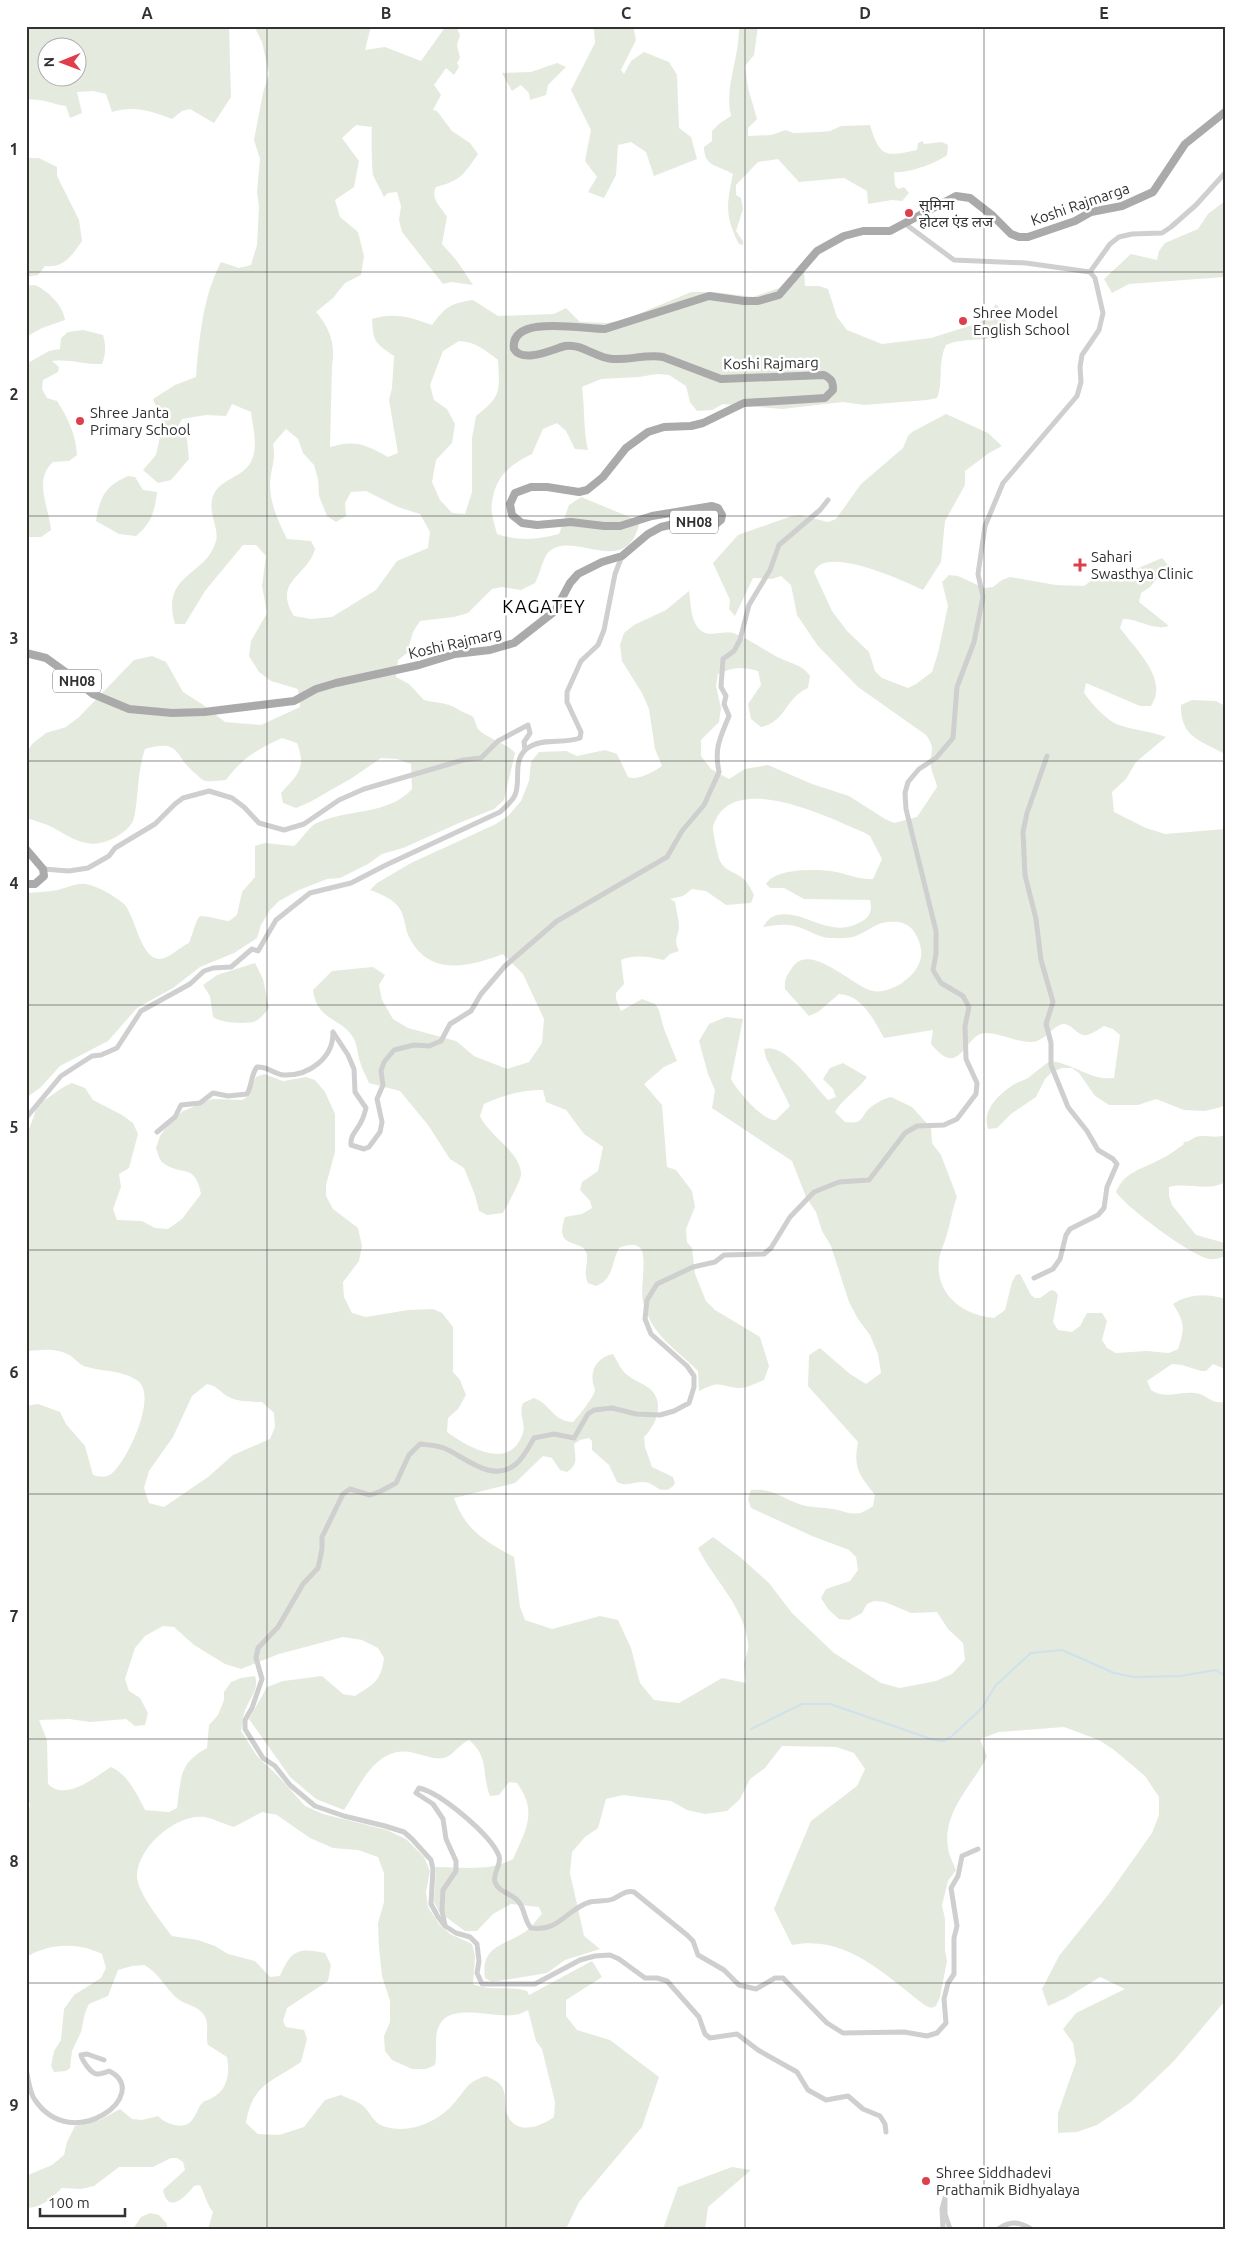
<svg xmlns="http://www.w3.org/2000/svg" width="1251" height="2255" font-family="Ubuntu,'Noto Sans Devanagari',sans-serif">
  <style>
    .green { fill: #e5eade; fill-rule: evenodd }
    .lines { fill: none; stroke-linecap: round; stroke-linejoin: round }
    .stream { stroke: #cfe1ec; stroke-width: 2 }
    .street { stroke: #cfcfcf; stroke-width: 5 }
    .primary { stroke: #aaa; stroke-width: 8 }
    .grid { fill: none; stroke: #323232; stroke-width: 1; stroke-opacity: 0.55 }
    .poi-dot { fill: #de3f4c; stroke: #fff; stroke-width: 2 }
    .labels { text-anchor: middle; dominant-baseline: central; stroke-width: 5; stroke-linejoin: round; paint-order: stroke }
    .shield { fill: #fff; stroke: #707070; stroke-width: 1 }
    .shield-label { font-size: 14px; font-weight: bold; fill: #323232 }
    .poi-label { font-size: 15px; fill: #323232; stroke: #fff; text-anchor: start }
    .street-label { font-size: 15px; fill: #323232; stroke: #fff }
    .quarter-label { font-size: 18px; letter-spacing: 1px; fill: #000; stroke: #fff }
    .neatline { fill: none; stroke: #323232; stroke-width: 2 }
    .grid-label { font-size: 16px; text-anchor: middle; font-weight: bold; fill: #323232 }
  </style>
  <rect width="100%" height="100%" fill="#fff"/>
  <g class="green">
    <path d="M 26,26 L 229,26 L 231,97 L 214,123 L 190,109 L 182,111 L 172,119 C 153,111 132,105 112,112 L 106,94 L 93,91 L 77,92 L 82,113 L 70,118 L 66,106 C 50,104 42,98 26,100 ZM 48,48 L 78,48 L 78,78 L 48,78 Z"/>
    <path d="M 254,26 L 371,26 L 365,50 L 385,47 L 421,61 L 446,26 L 456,26 L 460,35 L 457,45 L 460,58 L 457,63 L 459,67 L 454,75 L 446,68 L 434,85 L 441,95 L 433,110 L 437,111 L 452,131 L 470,143 L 478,154 C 463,175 462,180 436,187 C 430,199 441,207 447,217 L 442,244 L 457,261 L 473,285 L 451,282 L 443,284 L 402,232 L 399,220 L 401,206 L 397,192 L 388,193 L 384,197 C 381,190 376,182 373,175 C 372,171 371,133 372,127 L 356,125 L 342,138 L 359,161 L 354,187 L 335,200 L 340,217 L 358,232 L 364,256 L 361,275 L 345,283 L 333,298 L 316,312 C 329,327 336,344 332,365 L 330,447 C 356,440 364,444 388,457 L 398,453 L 389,400 L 392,388 L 394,356 C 375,343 373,342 372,319 C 394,312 411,317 432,325 C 445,307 451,303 473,300 L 498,316 L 554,314 L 566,308 L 580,322 L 607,323 L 624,320 L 691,292 L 714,292 L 753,297 L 779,288 L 795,271 L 804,271 L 805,286 L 819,286 L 828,289 L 837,317 L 847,330 L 882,344 L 931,338 L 979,323 L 996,304 L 1006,315 C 1007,345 983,337 962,341 C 957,341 951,343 946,345 C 937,364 944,382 937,398 L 927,400 L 864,405 L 843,402 L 782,409 L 723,404 L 712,410 L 697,411 L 690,402 L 686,386 L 669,375 L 657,374 L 639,377 L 601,379 L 582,387 C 585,408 583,429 588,450 L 575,449 L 566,431 L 557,423 L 543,429 L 532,454 C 509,465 495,477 492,503 C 490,513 495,525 497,534 C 519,541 537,540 559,534 L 569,505 L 581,497 L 632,518 L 639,524 C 626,581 569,526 547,554 C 543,559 539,576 535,583 L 521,590 L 502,587 L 492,589 L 468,613 L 454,617 L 420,621 L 413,632 L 407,653 L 398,660 L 396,677 L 409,684 L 424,700 C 440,704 445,701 461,711 C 464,713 469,714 472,716 C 476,719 475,726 479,730 C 487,738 508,744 515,753 L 504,800 L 494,809 L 459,823 L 403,848 L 382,854 L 368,864 L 340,878 L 327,879 L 299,890 L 279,901 L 270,910 L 261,925 L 257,938 L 234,953 L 200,967 L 173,988 L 137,1008 L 108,1041 L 60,1066 L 40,1088 L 26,1098 L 26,893 C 36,892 47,892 57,890 C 68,888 79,881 90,885 C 101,888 116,897 124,904 C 136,917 140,959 160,959 C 168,959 180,947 189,943 L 197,920 L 200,916 C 211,916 219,920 229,921 L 237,915 L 242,892 L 255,877 L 255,846 L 265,843 L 294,846 C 300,841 309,827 315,824 C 347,808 388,816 412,789 L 411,764 L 397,759 L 381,758 L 352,778 L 310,802 L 296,808 L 283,803 L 281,793 C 297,775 307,769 297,743 L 282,738 C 259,748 240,760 226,780 C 220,780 212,782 205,781 C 202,780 198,776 196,774 C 173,756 182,738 145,749 C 137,772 139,795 134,818 C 132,826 125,831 119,835 C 92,852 76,841 52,827 C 44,823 35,821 26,818 L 26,754 L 32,744 L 46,733 L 66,727 L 79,717 L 134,660 L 152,656 L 166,662 L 183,692 L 202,704 L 225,722 L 261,725 L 300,707 L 298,689 L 271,681 L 259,672 L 249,656 L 251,641 L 267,613 L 262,586 L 266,556 L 256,545 L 243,545 L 205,591 L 185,624 L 175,624 C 160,573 206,577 216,541 C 220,526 203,507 217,489 C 222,483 232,478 239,474 C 262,460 254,435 251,412 L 232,404 L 226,416 L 206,415 L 182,419 L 178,426 L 187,439 L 189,459 L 171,480 L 158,483 L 143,470 L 156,455 L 163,423 L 153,399 L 175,385 L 196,377 C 199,339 203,296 221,262 L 239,268 L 251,265 L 257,245 L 259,207 L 257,192 L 260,159 L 254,140 L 263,93 L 269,74 L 262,42 ZM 459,341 C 476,342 485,350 498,360 C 500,392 501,396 476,416 L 472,438 L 472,492 L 465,514 L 452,513 L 440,500 L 432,482 L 436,460 L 452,443 L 455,424 L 447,409 L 434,400 L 430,385 L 443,351 ZM 286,429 L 298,439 L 303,453 L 314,465 L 318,479 L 319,496 L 327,516 L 336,522 L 346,516 L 345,503 L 351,492 L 366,491 L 398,507 L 420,514 L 430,532 L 428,548 L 397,561 L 376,590 L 332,617 L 311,619 L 294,616 C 272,581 308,576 315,549 L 311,541 L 287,539 C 278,521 270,504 270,483 C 271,468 276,460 273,444 Z"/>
    <polygon points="589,26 633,26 636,40 621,70 624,74 631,61 644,52 669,62 677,75 679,128 691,137 697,159 654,176 646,152 631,142 618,145 616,175 604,198 588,192 597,177 585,161 591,130 571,90 595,43 594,30"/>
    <path d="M 739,26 L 758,26 L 754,55 L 745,66 L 748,88 L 757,119 L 748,128 L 748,136 L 771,135 L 786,130 L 793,133 L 819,132 L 830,131 L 841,126 L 870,125 C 880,157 884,157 917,150 L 918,143 L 923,141 L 924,144 L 942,142 L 948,145 L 947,155 C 937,163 907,174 894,172 L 895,185 L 898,189 L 904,187 L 909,193 L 902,201 L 892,200 L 868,204 L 867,191 L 844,178 L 799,182 L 778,159 L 758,162 L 736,185 L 736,195 L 741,198 L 743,209 L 736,231 L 743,241 L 743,245 L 739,244 C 724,215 727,203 733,174 C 718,165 704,167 704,147 L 712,141 L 712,131 L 720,123 L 731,116 C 724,86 740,57 739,26 Z"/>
    <polygon points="557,63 566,67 548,85 546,95 530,100 529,93 521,85 512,91 502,73 531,72"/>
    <path d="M 26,158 L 39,158 L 57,167 L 57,176 L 79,220 L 82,241 C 71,256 65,268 45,266 L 38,275 L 26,277 Z"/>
    <polygon points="1225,201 1225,277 1129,284 1112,293 1104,279 1131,254 1157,260 1159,251 1165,243 1198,229 1208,214"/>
    <path d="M 35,285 C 48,291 63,305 65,320 L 42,328 L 26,337 L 26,286 Z"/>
    <path d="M 83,330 L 103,335 C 106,345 106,354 102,364 C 84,365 72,359 52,361 L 59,367 L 58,372 L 43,380 L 42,389 L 47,398 L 57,401 C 68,418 76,435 77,455 L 69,461 L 53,462 C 33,480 49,507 51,530 L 41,537 L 26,537 L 26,364 L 49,351 L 60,349 L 61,338 L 68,332 Z"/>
    <path d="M 946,414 L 988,433 L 1002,446 L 989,453 L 965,471 L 965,485 L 945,521 L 941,562 L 923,590 C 904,581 825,544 814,572 L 832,611 L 847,631 L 869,652 L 875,671 L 882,678 L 908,688 L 916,684 L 932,672 L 938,653 L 948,606 L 942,582 L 949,575 L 958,576 L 984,588 L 993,587 L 1002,580 L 1010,577 L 1056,585 L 1084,586 L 1092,580 L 1136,569 L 1162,558 L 1168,565 L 1150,587 L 1141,593 L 1139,602 L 1169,626 C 1152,631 1140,619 1123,619 L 1120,628 C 1136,650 1169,679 1151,706 L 1140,706 L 1086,683 L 1084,693 C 1092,704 1106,720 1119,725 C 1134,730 1150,731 1166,737 L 1136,762 L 1126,779 L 1112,792 L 1114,812 L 1146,828 L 1165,834 L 1225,829 L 1225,1106 L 1205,1111 L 1184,1110 L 1156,1099 L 1138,1105 L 1109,1105 L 1095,1096 L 1079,1073 L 1072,1068 L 1062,1068 L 1052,1072 L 1045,1079 L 1036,1097 L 1011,1114 L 997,1128 L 988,1129 C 982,1112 996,1097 1010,1087 C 1015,1083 1022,1081 1028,1078 C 1036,1072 1042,1066 1050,1061 C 1072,1063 1092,1081 1114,1078 L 1120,1035 L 1113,1029 L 1104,1026 C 1099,1029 1092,1034 1087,1035 C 1078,1037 1072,1024 1064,1024 C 1052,1025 1046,1042 1031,1042 C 1016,1042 1000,1033 985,1033 C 964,1034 961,1081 931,1044 L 933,1030 L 884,1038 C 874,1020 862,995 839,994 L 818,1012 L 809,1016 L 785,989 C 784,979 787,975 792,968 C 810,940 854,988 873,991 C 881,993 895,988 902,983 C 920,970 927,955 916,935 C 913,928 906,923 898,922 C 878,920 872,929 856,936 C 849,939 837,938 829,938 C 816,937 803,926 789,925 C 781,924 771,926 763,927 C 767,921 770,917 777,915 C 807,909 830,942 864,920 C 871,915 872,908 870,900 L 804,899 L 784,888 L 770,888 L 766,884 C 775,868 815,869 831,871 C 846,873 858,880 873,879 L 882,859 L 870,836 L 865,833 C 832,819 743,774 717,817 C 716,820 713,824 713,828 C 713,833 718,857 720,861 C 724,869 731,871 738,875 C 746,879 750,887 754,895 L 751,903 L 726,905 L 706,891 L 692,889 L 683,896 L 670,899 L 675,902 C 676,909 679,919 679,927 C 678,938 673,938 679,951 L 670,954 L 664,960 C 648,957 637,954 621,960 L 624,984 L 616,993 L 616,999 L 621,1011 L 642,999 L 655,1004 L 659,1010 L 664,1029 L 677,1061 L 664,1067 L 644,1084 L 662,1105 L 667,1167 L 676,1170 L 692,1191 L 695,1207 L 686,1229 L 687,1242 L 692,1248 L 695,1274 L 706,1301 L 715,1310 L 760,1337 L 769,1366 L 764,1380 C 756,1383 746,1389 737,1388 C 716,1385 720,1381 699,1391 L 698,1371 C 675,1348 652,1336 643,1302 C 640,1289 647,1257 641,1249 C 636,1242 626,1245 619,1248 C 611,1263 614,1279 596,1286 L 588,1283 C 582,1270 590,1263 586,1252 C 581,1239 553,1250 565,1217 L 582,1214 L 592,1208 L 590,1201 L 580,1190 L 582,1182 L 598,1171 L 603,1147 L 584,1134 L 566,1110 L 546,1102 L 543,1090 C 521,1090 504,1095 484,1104 L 480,1116 C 489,1136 522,1153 521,1175 C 521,1180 507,1206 503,1213 L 487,1215 L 479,1211 L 475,1195 L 464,1168 L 450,1159 L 428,1125 L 400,1091 L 369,1083 C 366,1076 362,1069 360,1062 C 358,1055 357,1045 354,1039 C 342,1017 317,1022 313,990 L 332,971 L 373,967 L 385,975 L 379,985 L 382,1000 L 393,1019 L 408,1028 L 456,1041 L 474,1056 L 507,1069 L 529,1062 L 542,1043 L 544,1019 L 523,974 L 503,954 C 469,967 429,977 409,937 C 405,929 405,919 401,911 C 396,900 381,894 370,890 L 377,883 L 411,863 L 496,824 L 509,815 L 521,801 L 529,781 L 531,762 L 539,752 L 566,751 L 577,756 L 605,750 L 617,754 L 628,777 C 638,781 653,772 662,766 L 655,749 L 649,709 L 642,693 L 622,661 L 620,645 L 624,633 L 634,625 L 666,610 L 689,591 C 691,603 690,619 699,629 C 709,639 722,630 733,633 C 749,639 759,647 774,655 C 786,663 802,663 810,676 L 808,688 C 785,698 786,722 761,727 L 751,719 L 748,704 L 761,685 L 758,671 C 742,666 732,667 718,674 L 716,686 L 721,708 L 719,722 L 701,740 L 701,756 L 711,769 L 729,779 L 745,769 L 768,765 L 812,784 L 849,796 L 885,819 L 894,823 L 917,817 L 937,787 C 936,780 932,774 931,767 C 929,752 937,750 926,735 L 858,687 L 818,646 L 797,615 L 791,585 L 781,576 L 772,579 L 753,578 L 735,616 L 729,609 L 730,600 L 713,563 L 738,535 L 792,516 L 800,515 L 828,522 L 836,519 L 861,484 L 903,448 L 908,436 L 912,432 Z"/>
    <path d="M 128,476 L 135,477 L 143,490 L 157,492 C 155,511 151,524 136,536 L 119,534 L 96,521 C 100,497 105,486 128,476 Z"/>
    <path d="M 1192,700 L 1216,701 L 1225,706 L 1225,754 C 1201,741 1180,737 1181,705 Z"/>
    <path d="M 255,963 L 263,979 L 269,1008 C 265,1013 260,1020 253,1022 C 242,1024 222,1023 213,1017 L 210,996 L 203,985 L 217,975 Z"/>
    <path d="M 726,1017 L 743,1019 L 731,1079 C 737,1090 762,1121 776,1120 L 790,1106 L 766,1058 L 764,1049 C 786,1042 814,1086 828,1100 L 836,1097 L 833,1089 L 823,1079 L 830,1068 L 843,1063 L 867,1077 C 858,1090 843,1098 835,1112 L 845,1122 C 859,1123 859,1123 866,1112 C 870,1106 884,1098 891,1097 L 912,1107 L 931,1128 L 932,1143 L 941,1155 L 957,1197 C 952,1209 951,1222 947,1234 C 945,1243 940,1251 939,1260 C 935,1295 963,1315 994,1318 L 1005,1310 L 1012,1282 L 1016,1275 L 1020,1274 L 1031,1295 L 1035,1298 L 1040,1298 L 1051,1290 L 1055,1291 L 1058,1295 L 1053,1322 L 1058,1330 L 1072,1332 L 1080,1326 L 1087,1313 L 1102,1313 L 1107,1321 L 1102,1340 L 1107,1348 L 1116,1353 L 1147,1351 L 1169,1353 L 1178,1349 C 1185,1328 1185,1323 1173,1304 C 1188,1294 1207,1293 1225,1299 L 1225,1369 L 1213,1364 L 1206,1371 L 1201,1371 L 1182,1365 L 1172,1364 L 1147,1381 L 1151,1390 C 1165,1400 1179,1391 1195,1393 C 1207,1394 1209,1404 1225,1402 L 1225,2001 L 1174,2061 L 1131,2102 L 1097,2125 L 1077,2132 L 1058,2133 L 1058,2113 L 1076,2062 L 1073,2043 L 1063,2029 L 1076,2013 L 1125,1989 L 1100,1977 L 1066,1998 L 1048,2006 L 1042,1989 L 1059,1956 L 1108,1895 L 1152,1833 L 1159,1815 L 1159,1797 L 1145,1776 L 1114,1750 L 1099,1740 L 1064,1727 L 999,1732 L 980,1739 L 987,1757 C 972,1785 942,1813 948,1848 C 949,1855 953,1863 956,1870 L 948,1881 L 942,1905 L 945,1919 L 945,1951 L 947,1961 L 940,1997 L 936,2006 L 931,2008 L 926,2006 C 886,1976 847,1934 792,1945 L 774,1909 L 811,1821 L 857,1786 L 865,1769 L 854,1753 L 836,1747 L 782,1746 L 765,1768 L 750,1779 L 740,1799 L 727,1811 L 705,1814 L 687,1810 L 671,1801 L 623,1795 L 606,1799 L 598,1828 L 585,1837 L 572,1852 L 570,1873 L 584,1936 L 600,1949 L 565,1960 L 547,1973 L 492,1982 L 485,1978 C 480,1946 505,1945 525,1932 C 531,1928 536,1920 542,1914 L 539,1907 L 511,1904 L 493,1914 L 477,1931 L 465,1931 L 439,1912 L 434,1902 L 436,1867 C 463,1867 489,1872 513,1859 C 526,1829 538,1812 517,1783 L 509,1782 L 499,1795 L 490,1796 C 481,1773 490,1758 469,1740 C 458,1745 454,1755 444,1758 C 434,1760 420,1754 410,1752 C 375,1747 360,1786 344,1810 L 316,1799 L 290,1777 L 249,1719 L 267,1687 L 283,1681 L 322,1676 L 343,1694 L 355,1696 C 374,1684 381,1681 384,1658 L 378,1648 L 362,1640 L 343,1637 L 279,1654 L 241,1669 L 225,1664 L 194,1645 L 174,1627 L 163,1626 L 145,1636 L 135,1648 L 125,1679 L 129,1691 L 140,1698 L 148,1713 L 145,1725 L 135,1726 L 126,1719 L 90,1722 L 69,1719 L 39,1720 L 47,1740 L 48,1784 C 66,1802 95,1777 111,1767 C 127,1773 138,1796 145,1810 L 169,1812 L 177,1808 C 181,1778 179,1763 207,1748 L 209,1725 L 218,1715 L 224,1700 L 224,1692 L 231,1682 L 241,1678 L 255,1676 C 260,1690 247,1701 244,1714 C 242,1719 242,1725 241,1731 L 257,1756 L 278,1776 L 305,1806 L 323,1814 L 387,1830 L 406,1839 L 424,1857 L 430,1871 L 426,1892 L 428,1907 L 439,1924 L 450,1934 L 472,1944 L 475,1956 L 473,1984 C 491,1992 509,1985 527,1991 L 529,1995 L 592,1961 L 602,1977 L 566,2000 L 566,2016 L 577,2030 L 610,2040 L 659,2077 L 642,2127 L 579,2202 L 566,2229 L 208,2229 L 213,2212 C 206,2203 205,2194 200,2185 L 194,2186 C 185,2197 168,2215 163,2190 L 185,2170 L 183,2162 L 177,2158 L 171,2158 L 153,2167 L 119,2167 L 94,2186 L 81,2189 L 62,2188 C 51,2198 43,2207 28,2208 L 26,2211 L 26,2176 L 52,2165 L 64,2155 L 67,2142 L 75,2126 L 100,2120 L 120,2109 L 132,2119 L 142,2120 L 158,2116 C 165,2124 185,2131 192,2120 C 196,2115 198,2108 202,2103 C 205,2100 209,2100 212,2098 C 228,2090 230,2072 227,2057 L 208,2045 C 205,2036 210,2023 204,2015 C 199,2007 188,2005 181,2001 C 166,1991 160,1973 144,1965 L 132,1966 L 118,1970 L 108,1996 L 89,2004 L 85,2013 L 81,2032 L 72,2051 L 70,2068 L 66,2071 L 54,2072 L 51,2066 L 54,2051 L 61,2040 L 64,2009 L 74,1995 L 101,1978 L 106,1968 L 102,1954 C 78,1942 50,1943 26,1957 L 26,1889 C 30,1882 25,1833 26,1820 C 27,1815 29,1810 30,1804 L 26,1798 L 26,1406 L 38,1404 L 60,1412 L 66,1424 L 85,1446 L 93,1475 C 99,1477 105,1478 111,1474 C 127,1462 158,1396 138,1381 C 123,1370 104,1372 87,1367 C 81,1366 76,1360 71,1356 C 56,1347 43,1350 26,1351 L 26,1138 L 38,1104 C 50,1098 59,1088 72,1083 L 85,1088 L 93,1100 L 122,1115 L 133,1123 L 138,1134 L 129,1168 L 119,1174 L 121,1187 L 113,1209 L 117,1220 L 142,1221 L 155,1228 L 168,1229 L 182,1219 L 201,1194 C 195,1162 182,1177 163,1163 C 159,1160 158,1153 156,1148 L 160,1136 L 170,1122 L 183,1111 L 212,1099 L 242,1100 L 247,1097 L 256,1077 L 264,1074 L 283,1081 L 306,1077 L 315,1080 L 325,1092 L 335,1114 L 335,1152 L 326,1185 L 326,1196 L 333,1209 L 358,1228 L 362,1246 L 359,1261 L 343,1282 L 344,1297 L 352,1313 L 366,1317 L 408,1310 L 433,1309 L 442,1313 L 453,1327 L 453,1372 L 460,1380 L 466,1395 L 458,1409 L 448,1418 L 447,1432 C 468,1447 510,1472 523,1433 C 526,1422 518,1415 523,1403 L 534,1398 C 552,1405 552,1421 573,1422 C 578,1417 594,1397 595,1390 C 595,1388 593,1385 593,1383 C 590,1368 599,1357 613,1354 C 617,1360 620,1369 626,1374 C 633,1380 642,1383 649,1388 C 666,1402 656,1425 644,1437 L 645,1447 L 652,1467 L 673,1477 L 675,1484 C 672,1487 669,1490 664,1490 C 658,1490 654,1485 649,1483 C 638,1479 628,1488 617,1482 L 609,1465 L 592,1450 L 592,1441 L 589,1438 L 580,1440 L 574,1444 C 575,1457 579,1464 567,1472 L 560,1470 L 552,1458 L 543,1456 L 515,1483 L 454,1498 C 466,1531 485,1541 514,1557 L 520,1607 L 525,1620 L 552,1629 L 600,1616 L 618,1620 L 631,1648 L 640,1683 L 654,1700 L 679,1703 L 722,1678 L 746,1683 C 746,1677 744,1670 744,1664 C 745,1657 749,1651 748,1644 C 745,1608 714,1580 698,1548 L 713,1537 L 740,1557 L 769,1583 L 792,1613 L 834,1653 L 881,1683 L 900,1688 L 936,1681 L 952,1674 L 965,1660 L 963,1643 L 948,1629 L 937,1612 L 911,1613 L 885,1602 L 874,1601 L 867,1604 L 862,1613 L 849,1620 L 839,1619 L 828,1609 L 821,1598 L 826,1589 L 850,1581 L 858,1570 L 856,1557 L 849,1550 L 812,1536 L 751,1508 L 748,1499 L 751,1490 C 773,1488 780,1497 799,1504 C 810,1508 822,1507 833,1509 C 851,1513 857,1518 873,1506 L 875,1495 C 859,1475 853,1468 858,1442 L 808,1386 L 809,1355 L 820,1348 L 850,1374 L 866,1384 L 881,1373 L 878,1354 L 870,1335 L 858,1319 L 849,1302 L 831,1246 L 822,1231 L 816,1212 L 806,1197 L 792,1161 L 712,1108 L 715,1090 L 708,1074 L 699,1041 L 709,1024 ZM 207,1384 C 217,1386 219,1391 227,1396 C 237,1402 251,1402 262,1402 L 274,1413 L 275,1427 L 270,1439 L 233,1455 L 208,1477 L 164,1507 L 149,1503 L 144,1488 L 149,1471 L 173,1437 L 192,1396 ZM 262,1812 L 277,1815 L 310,1838 L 333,1848 L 358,1850 L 378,1857 L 384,1873 L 384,1902 L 378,1923 L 379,1948 L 382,1976 L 390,2001 L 390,2022 L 384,2036 L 385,2051 L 392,2060 L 412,2069 L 426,2069 L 435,2065 C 438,2052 433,2036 440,2024 C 452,2003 494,2018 514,2015 C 518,2015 524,2012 528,2010 L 536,2041 L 542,2049 L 555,2102 L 554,2117 C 540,2127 516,2136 507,2114 C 503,2105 508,2093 500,2084 C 497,2081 490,2078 486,2076 C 467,2082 467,2088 455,2102 C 439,2122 408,2135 383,2126 C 373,2123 370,2111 362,2105 C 357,2101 347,2098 341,2095 L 325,2100 L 304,2127 L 279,2135 L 258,2134 L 246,2123 C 252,2084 272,2082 301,2062 L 307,2039 L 304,2030 L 286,2027 L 283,2021 L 287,2008 L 328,1981 L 331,1965 L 325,1953 C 298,1947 291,1950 280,1976 L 270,1977 L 255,1961 L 228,1954 L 215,1946 L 198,1940 L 172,1936 C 162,1923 135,1890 137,1874 C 139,1846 177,1813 205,1817 C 214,1819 224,1824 234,1827 Z"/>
    <path d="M 1225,1135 L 1225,1182 C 1209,1192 1187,1182 1169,1187 L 1169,1196 L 1172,1205 L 1196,1235 L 1225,1243 L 1225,1256 C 1220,1258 1215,1260 1210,1259 C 1192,1257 1126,1207 1116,1192 C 1124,1172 1142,1169 1159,1160 C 1168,1156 1175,1150 1183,1145 L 1184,1142 C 1190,1142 1190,1139 1196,1137 C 1204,1134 1215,1139 1225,1135 Z"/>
    <polygon points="732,2167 751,2170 708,2207 705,2229 663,2229 678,2187"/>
    <polygon points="150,2213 159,2215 167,2224 167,2229 133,2229 141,2217"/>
  </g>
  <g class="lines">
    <polyline class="stream" points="751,1729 802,1704 830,1704 934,1740 944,1741 952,1736 981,1709 996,1685 1031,1653 1062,1650 1114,1673 1134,1677 1181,1676 1216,1670 1225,1676"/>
    <g class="street">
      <polyline points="904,223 954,260 1026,263 1090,272 1110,244 1119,237 1132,234 1162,233 1171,227 1196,205 1225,173"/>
      <polyline points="43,869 69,871 88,868 109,856 115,848 155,824 175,804 183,798 209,791 232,798 244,807 259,823 284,830 304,824 339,800 364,789 463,760 481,758 498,741 528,725 530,733 524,742 525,750"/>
      <path d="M 333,1032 L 348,1055 L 354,1069 L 355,1092 L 366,1108 C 365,1112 364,1116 362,1120 C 358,1130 350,1134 351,1145 L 364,1149 L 369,1147 L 380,1132 L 382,1122 L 377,1099 L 383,1085 L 381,1071 L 384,1062 L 394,1050 L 414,1045 L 429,1046 L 441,1041 L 450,1024 L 471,1011 L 481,994 L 505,966 L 557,921 L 667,857 L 682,831 L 704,805 L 719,772 C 714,748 720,738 729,716 L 724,704 L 726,696 L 721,687 L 723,659 L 734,651 L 740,640 L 749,605 L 770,570 L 779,545 L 820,510 L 828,500"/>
      <path d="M 26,1118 L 61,1076 L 92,1056 L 101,1055 L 117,1048 L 141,1011 L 190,984 L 204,971 L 213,968 L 231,967 L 252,949 L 258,951 L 276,920 L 310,893 L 351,883 L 386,865 L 500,812 C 505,807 512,802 515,795 C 522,779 510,757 531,746 C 546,738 564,744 580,738 L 581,732 L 567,702 L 567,692 L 581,661 L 598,645 L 604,630 L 615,574 L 622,556"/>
      <path d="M 157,1132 L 175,1117 L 181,1105 L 200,1103 L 213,1093 L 228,1096 L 247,1094 C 252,1086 251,1074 257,1067 C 267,1066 274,1074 284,1075 C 309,1076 333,1058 333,1033"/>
      <polyline points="1034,1278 1053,1269 1060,1259 1066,1235 1070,1229 1098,1215 1104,1208 1107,1187 1117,1164 1113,1159 1098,1150 1087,1131 1068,1107 1051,1065 1051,1043 1046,1024 1053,1002 1041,960 1036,919 1025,875 1023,832 1027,813 1047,756"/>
      <path d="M 445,1925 L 442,1911 L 443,1890 L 456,1871 L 456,1861 L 446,1839 L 443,1819 L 433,1804 L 416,1793 L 419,1788 C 441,1793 491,1835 499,1856 C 502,1866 492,1873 495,1882 C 498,1892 511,1893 518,1901 C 525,1908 524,1921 531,1928 C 560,1932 566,1909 590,1902 C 597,1900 605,1902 613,1899 C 620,1896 625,1890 634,1892 L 687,1935 L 693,1941 L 698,1955 L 724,1970 L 739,1985 L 756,1989 L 775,1978 L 783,1978 L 827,2023 L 843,2033 L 904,2032 L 927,2036 L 937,2033 L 946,2023 L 944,1999 L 948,1983 L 954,1974 L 954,1938 L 957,1926 L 951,1888 L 958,1876 L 962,1856 L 978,1849"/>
      <path d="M 26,2070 C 29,2080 29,2092 35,2100 C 73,2156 154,2093 109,2071 C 106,2072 101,2074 97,2074 C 91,2074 82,2060 81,2055 L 87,2054 L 104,2060"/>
      <path d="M 886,2132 L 885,2124 L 880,2116 L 863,2109 L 848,2096 L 826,2100 L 808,2090 L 797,2072 L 758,2050 L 737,2034 L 710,2038 L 705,2034 L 699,2017 L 667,1981 L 657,1978 L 645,1978 L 619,1959 L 610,1955 L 595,1956 L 580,1960 L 535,1984 L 482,1984 L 477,1973 L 479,1961 L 477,1944 L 470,1937 L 456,1933 L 445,1926 L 438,1917 L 431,1904 L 433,1869 L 431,1860 L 412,1839 L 404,1832 L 385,1826 L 344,1816 L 315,1806 L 290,1785 L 275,1766 L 263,1758 L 245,1729 L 245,1720 L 252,1708 L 262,1679 L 256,1658 L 258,1648 L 278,1627 L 303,1584 L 318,1568 L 322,1549 L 322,1537 L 343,1494 L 350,1489 L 370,1495 L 381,1491 L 396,1483 L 409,1455 L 420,1444 C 428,1445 437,1445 444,1448 C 465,1457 492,1484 516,1464 C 524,1457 529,1447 534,1438 L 554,1434 L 574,1438 L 588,1414 L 594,1410 L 612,1408 L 636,1414 L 660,1415 L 674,1411 L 689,1403 L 694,1387 L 694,1376 L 687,1366 L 651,1334 L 645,1319 L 647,1300 L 657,1284 L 693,1267 L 715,1262 L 724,1255 L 764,1254 L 771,1248 L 790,1217 L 814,1192 L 839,1182 L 869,1180 L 905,1133 L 917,1126 L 944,1125 L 957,1119 L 976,1094 L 977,1083 L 966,1059 L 965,1026 L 969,1007 L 963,996 L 941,983 L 933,970 L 936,954 L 936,931 L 906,809 L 905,793 L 908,782 L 919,769 L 936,758 L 953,738 L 957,687 L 974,642 L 983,597 L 978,574 L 985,526 L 1003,483 L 1077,396 L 1081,382 L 1080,367 L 1082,355 L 1099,330 L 1103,313 L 1095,278 L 1090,272"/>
      <polyline points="943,2229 942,2209 945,2198 945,2214 950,2229"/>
      <path d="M 998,2229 C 1010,2221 1018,2221 1031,2229"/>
    </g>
    <g class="primary">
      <path d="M 26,653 L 46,658 L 64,671 L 93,694 L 129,709 L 172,713 L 204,712 L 294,701 L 316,689 L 336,683 L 419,665 L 455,654 L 490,650 L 514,643 L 555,611 L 570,583 L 578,574 L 602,562 L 622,556 L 648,534 L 661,527 L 687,521 L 715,525 L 721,520 L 722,515 L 718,508 L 712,506 L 652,516 L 620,526 L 604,526 L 571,522 L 537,525 L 522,523 L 512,515 L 510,504 L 515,493 L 531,487 L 547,487 L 579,492 L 587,490 L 603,477 L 626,448 L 648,432 L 664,427 L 691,426 L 703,423 L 744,403 L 825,398 L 833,390 C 833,382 832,379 824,375 L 721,379 L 663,357 C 647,354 630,360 613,359 C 597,359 582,343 565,346 C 553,349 523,364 514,349 C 509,313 587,330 605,329 L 709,296 L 744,301 L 758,301 L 779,295 L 817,251 L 844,236 L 863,231 L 890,231 L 956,196 L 970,198 L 993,216 L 1011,234 L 1019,237 L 1028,237 L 1075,221 L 1091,212 L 1122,206 L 1153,192 L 1185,144 L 1225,112"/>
      <polyline points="26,849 43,869 44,876 35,884 26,884"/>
    </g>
  </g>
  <path class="grid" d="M 267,26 L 267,2229M 506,26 L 506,2229M 745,26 L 745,2229M 984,26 L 984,2229M 26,272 L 1225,272M 26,516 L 1225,516M 26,761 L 1225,761M 26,1005 L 1225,1005M 26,1250 L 1225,1250M 26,1494 L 1225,1494M 26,1739 L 1225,1739M 26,1983 L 1225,1983"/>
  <g class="poi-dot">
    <circle cx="909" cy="213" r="5"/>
    <circle cx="963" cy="321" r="5"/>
    <circle cx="80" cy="421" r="5"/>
    <path d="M1077.5 557.5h5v5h5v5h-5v5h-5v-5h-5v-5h5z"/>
    <circle cx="926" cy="2181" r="5"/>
  </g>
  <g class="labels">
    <g class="shield">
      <rect x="670" y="510.5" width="48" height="23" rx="4"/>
      <rect x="53" y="669.5" width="48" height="23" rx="4"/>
    </g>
    <g class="shield-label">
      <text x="694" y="522">NH08</text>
      <text x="77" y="681">NH08</text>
    </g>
    <g class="poi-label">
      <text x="919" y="204">सुमिना<tspan x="919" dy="17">होटल एंड लज</tspan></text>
      <text x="973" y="312">Shree Model<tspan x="973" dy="17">English School</tspan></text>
      <text x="90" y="412">Shree Janta<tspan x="90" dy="17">Primary School</tspan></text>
      <text x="1091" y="556">Sahari<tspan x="1091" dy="17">Swasthya Clinic</tspan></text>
      <text x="936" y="2172">Shree Siddhadevi<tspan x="936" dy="17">Prathamik Bidhyalaya</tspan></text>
    </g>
    <g class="street-label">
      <text transform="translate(1080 204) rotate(-19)">Koshi Rajmarga</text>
      <text transform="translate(771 363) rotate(-1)">Koshi Rajmarg</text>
      <text transform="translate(455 643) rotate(-13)">Koshi Rajmarg</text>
    </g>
    <g class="quarter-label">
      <text x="544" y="606">KAGATEY</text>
    </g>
  </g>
  <rect width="1251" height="2255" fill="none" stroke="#ffffff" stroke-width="55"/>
  <g transform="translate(62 62) rotate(269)"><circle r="24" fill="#ffffff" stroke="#adadad"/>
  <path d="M0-4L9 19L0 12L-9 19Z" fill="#de3f4c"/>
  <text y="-8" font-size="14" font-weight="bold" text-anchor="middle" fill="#323232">N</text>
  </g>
  <path d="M40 2208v8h85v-8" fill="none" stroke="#323232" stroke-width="2.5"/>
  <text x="48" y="2208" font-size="15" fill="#323232" stroke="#ffffff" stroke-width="4" paint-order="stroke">100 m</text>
  <rect x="28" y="28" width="1196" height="2200" class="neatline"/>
  <g class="grid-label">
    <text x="147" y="19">A</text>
    <text x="386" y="19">B</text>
    <text x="626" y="19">C</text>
    <text x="865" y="19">D</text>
    <text x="1104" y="19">E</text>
    <text x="14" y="155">1</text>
    <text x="14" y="400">2</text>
    <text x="14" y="644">3</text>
    <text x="14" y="889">4</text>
    <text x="14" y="1133">5</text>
    <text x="14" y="1378">6</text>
    <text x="14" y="1622">7</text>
    <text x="14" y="1867">8</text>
    <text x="14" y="2111">9</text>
  </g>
</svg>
